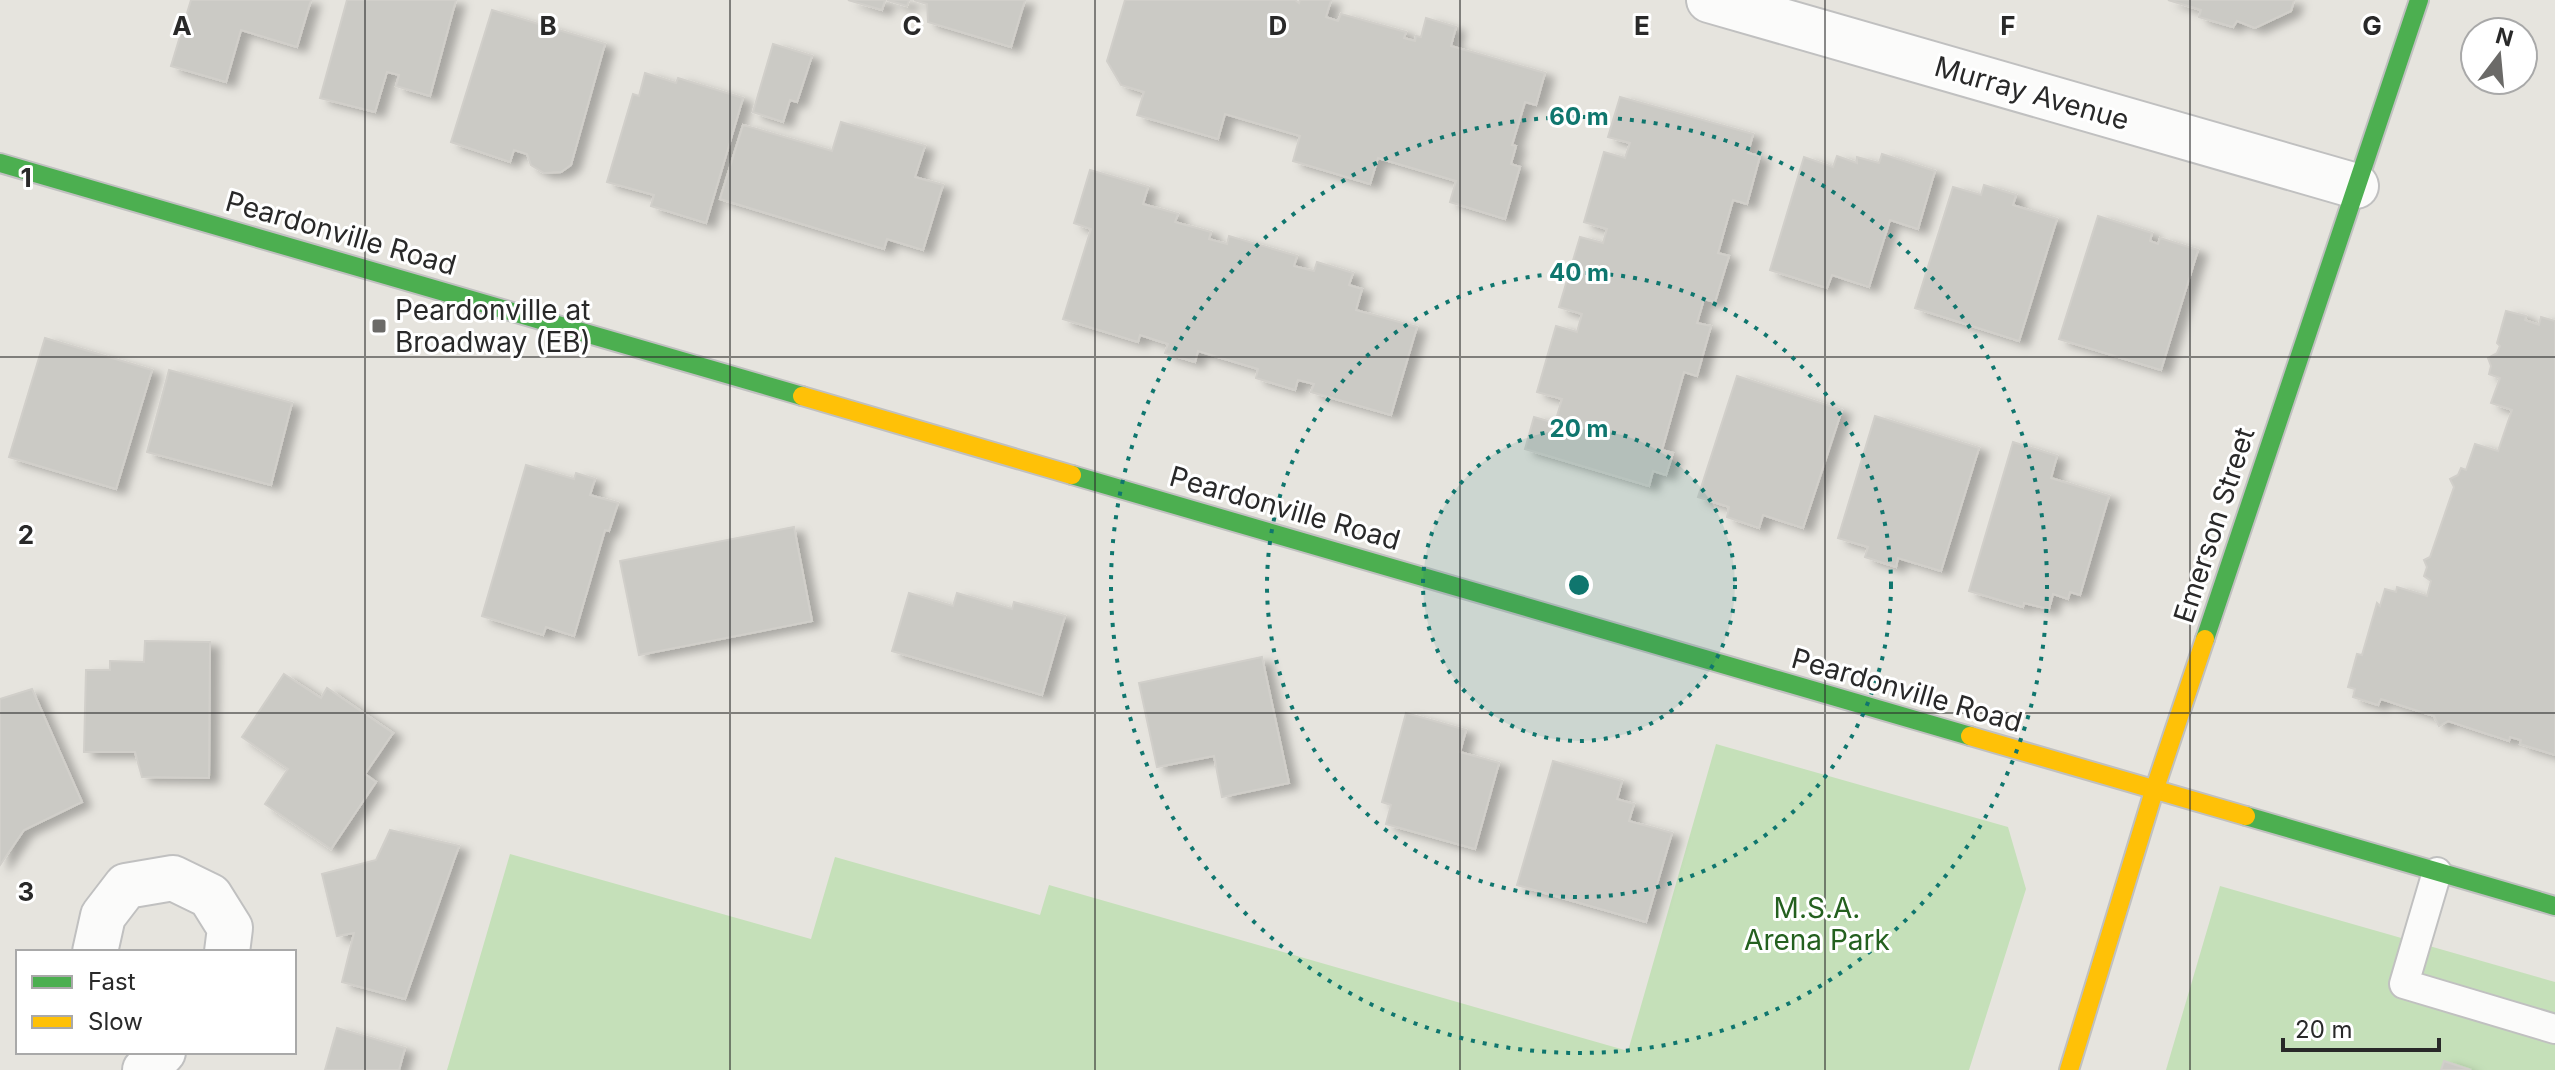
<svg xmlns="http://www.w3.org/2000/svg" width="2555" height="1070" font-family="Inter,sans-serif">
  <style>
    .green { fill: #c5e0b9 }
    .building { fill: #cbcac5; stroke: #d1cfca; stroke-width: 2; filter: url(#shadow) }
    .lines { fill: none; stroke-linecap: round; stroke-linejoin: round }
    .lane-casing { stroke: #c0c0c0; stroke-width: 32 }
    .street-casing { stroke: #c0c0c0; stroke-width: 48 }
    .fast-casing { stroke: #c0c0c0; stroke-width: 22 }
    .slow-casing { stroke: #c0c0c0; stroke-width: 22 }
    .lane { stroke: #fbfbfa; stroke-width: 28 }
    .street { stroke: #fbfbfa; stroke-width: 44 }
    .fast { stroke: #4caf50; stroke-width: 18 }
    .slow { stroke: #ffc107; stroke-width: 18 }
    .grid { fill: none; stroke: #292929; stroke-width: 2; stroke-opacity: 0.55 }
    .ring { fill: none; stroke: #0f766e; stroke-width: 4; stroke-dasharray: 4 8 }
    .poi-dot { fill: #6b6a68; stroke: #fff; stroke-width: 3 }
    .labels { text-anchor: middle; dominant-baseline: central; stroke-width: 6; stroke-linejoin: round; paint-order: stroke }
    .street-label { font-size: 28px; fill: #292929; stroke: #fff }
    .poi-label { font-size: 28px; fill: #292929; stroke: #fff; text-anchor: start }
    .park-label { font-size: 28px; fill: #24601f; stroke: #fff }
    .grid-label { font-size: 26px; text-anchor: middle; font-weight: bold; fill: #292929; stroke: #fff; stroke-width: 6; stroke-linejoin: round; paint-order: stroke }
    .centre { fill: #0f766e; stroke: #fff; stroke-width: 4 }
    .ring-label { font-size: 24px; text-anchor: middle; font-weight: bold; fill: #0f766e; stroke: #fff; stroke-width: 6; stroke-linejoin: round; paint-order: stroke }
  </style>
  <defs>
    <filter id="shadow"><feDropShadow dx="9" dy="5" stdDeviation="4" flood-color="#0004"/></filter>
  </defs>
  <rect width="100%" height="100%" fill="#e6e4de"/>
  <g class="green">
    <polygon points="1716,744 2008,827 2026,889 1969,1070 447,1070 510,854 811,939 835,857 1040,915 1049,885 1628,1051"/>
    <polygon points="2220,886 2555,982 2555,1070 2166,1070"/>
  </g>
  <g class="building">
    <polygon points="191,0 311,0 297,47 241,30 226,82 171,66"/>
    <polygon points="347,0 456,0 430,96 396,86 399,75 387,72 375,112 320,98"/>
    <polygon points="848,0 885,0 882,10"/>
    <polygon points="887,0 909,0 907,6"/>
    <polygon points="914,0 1025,0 1011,47 928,22 927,4"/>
    <polygon points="1125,0 1295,0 1299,3 1300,0 1331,0 1326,17 1338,21 1341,14 1406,32 1404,38 1415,41 1416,36 1421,37 1426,18 1456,27 1451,46 1545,73 1536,105 1525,102 1512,145 1516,146 1511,164 1520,167 1505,219 1450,202 1456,181 1378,158 1370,184 1293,161 1300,136 1225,114 1218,139 1137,115 1144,92 1121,85 1107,61"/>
    <polygon points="2168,0 2294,0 2291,11 2255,28 2237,21 2233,27 2199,17 2201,10"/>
    <polygon points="492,10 605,44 571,165 561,172 544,173 531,165 527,154 514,150 510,162 451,142"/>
    <polygon points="773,44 812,56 797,102 790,100 783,122 753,112"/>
    <polygon points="645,73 676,83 678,78 743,98 706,223 651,206 654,195 607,182 633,94 639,96"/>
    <polygon points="1620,97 1753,134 1748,153 1760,156 1747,204 1733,200 1718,253 1729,256 1715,302 1704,299 1697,323 1711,326 1697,376 1684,372 1662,450 1673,453 1666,475 1653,471 1649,486 1525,449 1534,417 1555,423 1562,399 1537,392 1556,326 1577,332 1582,314 1559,307 1580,237 1603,243 1607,229 1584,222 1604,152 1625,158 1630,143 1608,137"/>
    <polygon points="841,122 925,146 915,177 943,185 923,250 887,239 884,249 720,199 743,125 832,151"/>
    <polygon points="1882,154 1935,171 1918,229 1890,220 1869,287 1832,275 1827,288 1770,270 1804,157 1833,167 1837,156 1857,163 1857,157 1879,163"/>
    <polygon points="1090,170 1148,187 1143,204 1178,214 1175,222 1211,232 1209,239 1227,244 1229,236 1297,256 1294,266 1314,271 1317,262 1353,273 1349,285 1362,289 1356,310 1417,327 1391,415 1311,392 1314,384 1298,380 1295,390 1256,378 1258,369 1198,351 1195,362 1165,353 1168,344 1140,335 1138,342 1063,319 1091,229 1074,223"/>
    <polygon points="1984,185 2016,195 2013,205 2057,219 2019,341 1915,308 1953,187 1981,195"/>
    <polygon points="2098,216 2152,233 2150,241 2158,244 2160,238 2198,250 2161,370 2059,339"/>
    <polygon points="2506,311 2526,316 2525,320 2539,325 2541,317 2555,321 2555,755 2520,744 2521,740 2510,737 2509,741 2448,721 2439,726 2434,716 2381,699 2378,705 2353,697 2355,689 2348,687 2357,654 2362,655 2377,603 2380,606 2385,589 2396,592 2397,587 2427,596 2431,581 2424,576 2427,567 2424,560 2430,557 2454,487 2450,479 2458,475 2461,468 2466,470 2475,444 2498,451 2512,410 2491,403 2500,378 2489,374 2491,366 2488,358 2497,353 2500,346 2497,343"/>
    <polygon points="45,338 152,370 116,489 9,457"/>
    <polygon points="169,370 292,403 271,485 147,452"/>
    <polygon points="1737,376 1842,410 1803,528 1763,515 1759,528 1727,517 1729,507 1698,497"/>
    <polygon points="1875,416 1979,448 1941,571 1898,558 1896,567 1865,557 1868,547 1838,538"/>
    <polygon points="2013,442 2057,456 2051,478 2109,496 2080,595 2070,592 2068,599 2053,594 2049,609 2024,603 2023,607 1969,591"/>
    <polygon points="526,465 574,479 576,473 595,479 590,495 618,503 609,531 605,530 574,636 546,627 543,635 482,616"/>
    <polygon points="794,527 812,621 639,655 620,561"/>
    <polygon points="909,593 953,606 957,593 1012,609 1014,602 1065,616 1042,695 892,651"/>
    <polygon points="145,641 210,642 209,778 142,777 135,752 84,752 86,670 110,670 110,661 144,662"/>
    <polygon points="1262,657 1289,783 1222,797 1214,756 1157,767 1139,683"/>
    <polygon points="284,674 321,698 327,688 393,733 365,774 376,782 331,849 265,804 288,769 242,737"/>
    <polygon points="32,689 82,802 24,830 0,865 0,699"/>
    <polygon points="1406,713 1466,730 1460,752 1499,763 1475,849 1386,824 1391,805 1382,802"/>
    <polygon points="1553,761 1622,781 1617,799 1634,804 1629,821 1672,833 1646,922 1517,885"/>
    <polygon points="390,830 459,846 405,999 342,982 354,933 337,936 322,874 376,860"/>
    <polygon points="337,1028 405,1048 399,1070 325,1070"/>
    <polygon points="2444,1061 2471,1070 2441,1070"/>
  </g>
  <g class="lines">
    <defs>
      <polyline id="lane" points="2437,872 2404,984 2555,1029"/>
      <g id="street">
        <polyline points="1709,0 2356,186"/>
        <polyline points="95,952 103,916 126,886 173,878 210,896 230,928 227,952"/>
        <polyline points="145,1070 163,1052"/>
      </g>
      <g id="fast">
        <polyline points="0,163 802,396"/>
        <polyline points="1072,475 1970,736"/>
        <polyline points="2205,639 2419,0"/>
        <polyline points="2246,816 2555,906"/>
      </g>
      <g id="slow">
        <polyline points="802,396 1072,475"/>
        <polyline points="1970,736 2246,816"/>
        <polyline points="2069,1070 2154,791 2205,639"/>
      </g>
    </defs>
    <use href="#lane" class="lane-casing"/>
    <use href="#street" class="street-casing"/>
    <use href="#fast" class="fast-casing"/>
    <use href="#slow" class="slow-casing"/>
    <use href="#lane" class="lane"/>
    <use href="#street" class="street"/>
    <use href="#fast" class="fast"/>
    <use href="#slow" class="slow"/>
  </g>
  <path class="grid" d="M 365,0 L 365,1070M 730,0 L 730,1070M 1095,0 L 1095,1070M 1460,0 L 1460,1070M 1825,0 L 1825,1070M 2190,0 L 2190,1070M 0,357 L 2555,357M 0,713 L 2555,713"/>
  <circle cx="1579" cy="585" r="156" fill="#0f766e" fill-opacity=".12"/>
  <g class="ring">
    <circle cx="1579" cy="585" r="156"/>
    <circle cx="1579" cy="585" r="312"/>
    <circle cx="1579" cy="585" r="468"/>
  </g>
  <rect class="poi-dot" x="371" y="318" width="16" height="16" rx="4"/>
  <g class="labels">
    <g class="street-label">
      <text transform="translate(2032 93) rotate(16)">Murray Avenue</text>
      <text transform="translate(341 233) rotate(16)">Peardonville Road</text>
      <text transform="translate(1285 508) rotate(16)">Peardonville Road</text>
      <text transform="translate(2214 525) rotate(-72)">Emerson Street</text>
      <text transform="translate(1907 690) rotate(16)">Peardonville Road</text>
    </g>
    <g class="poi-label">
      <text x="395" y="310">Peardonville at<tspan x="395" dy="32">Broadway (EB)</tspan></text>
    </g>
    <g class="park-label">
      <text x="1817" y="908">M.S.A.<tspan x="1817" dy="32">Arena Park</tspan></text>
    </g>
  </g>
  <g class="grid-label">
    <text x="182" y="35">A</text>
    <text x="548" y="35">B</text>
    <text x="912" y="35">C</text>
    <text x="1278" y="35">D</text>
    <text x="1642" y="35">E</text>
    <text x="2008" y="35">F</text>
    <text x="2372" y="35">G</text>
    <text x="26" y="187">1</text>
    <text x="26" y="544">2</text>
    <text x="26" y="901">3</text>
  </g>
  <circle cx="1579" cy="585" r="12" class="centre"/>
  <g class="ring-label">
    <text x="1579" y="125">60 m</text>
    <text x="1579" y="281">40 m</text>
    <text x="1579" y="437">20 m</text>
  </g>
  <rect x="16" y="950" width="280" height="104" fill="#ffffff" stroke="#a9a9a9" stroke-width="2"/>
  <rect x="32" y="976" width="40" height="12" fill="#4caf50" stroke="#a9a9a9" stroke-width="2"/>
  <text x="88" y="990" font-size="24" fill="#292929">Fast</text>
  <rect x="32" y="1016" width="40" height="12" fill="#ffc107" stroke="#a9a9a9" stroke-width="2"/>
  <text x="88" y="1030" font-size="24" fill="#292929">Slow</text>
  <g transform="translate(2499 56) rotate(16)"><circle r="38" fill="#ffffff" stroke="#a9a9a9" stroke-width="2"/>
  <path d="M0-6L14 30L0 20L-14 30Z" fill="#6b6a68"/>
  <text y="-12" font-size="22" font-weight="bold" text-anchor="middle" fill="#292929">N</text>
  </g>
  <path d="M2283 1038v12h156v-12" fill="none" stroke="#292929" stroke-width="4"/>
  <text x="2295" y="1038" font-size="24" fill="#292929" stroke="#ffffff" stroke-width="6" paint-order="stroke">20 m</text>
</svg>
